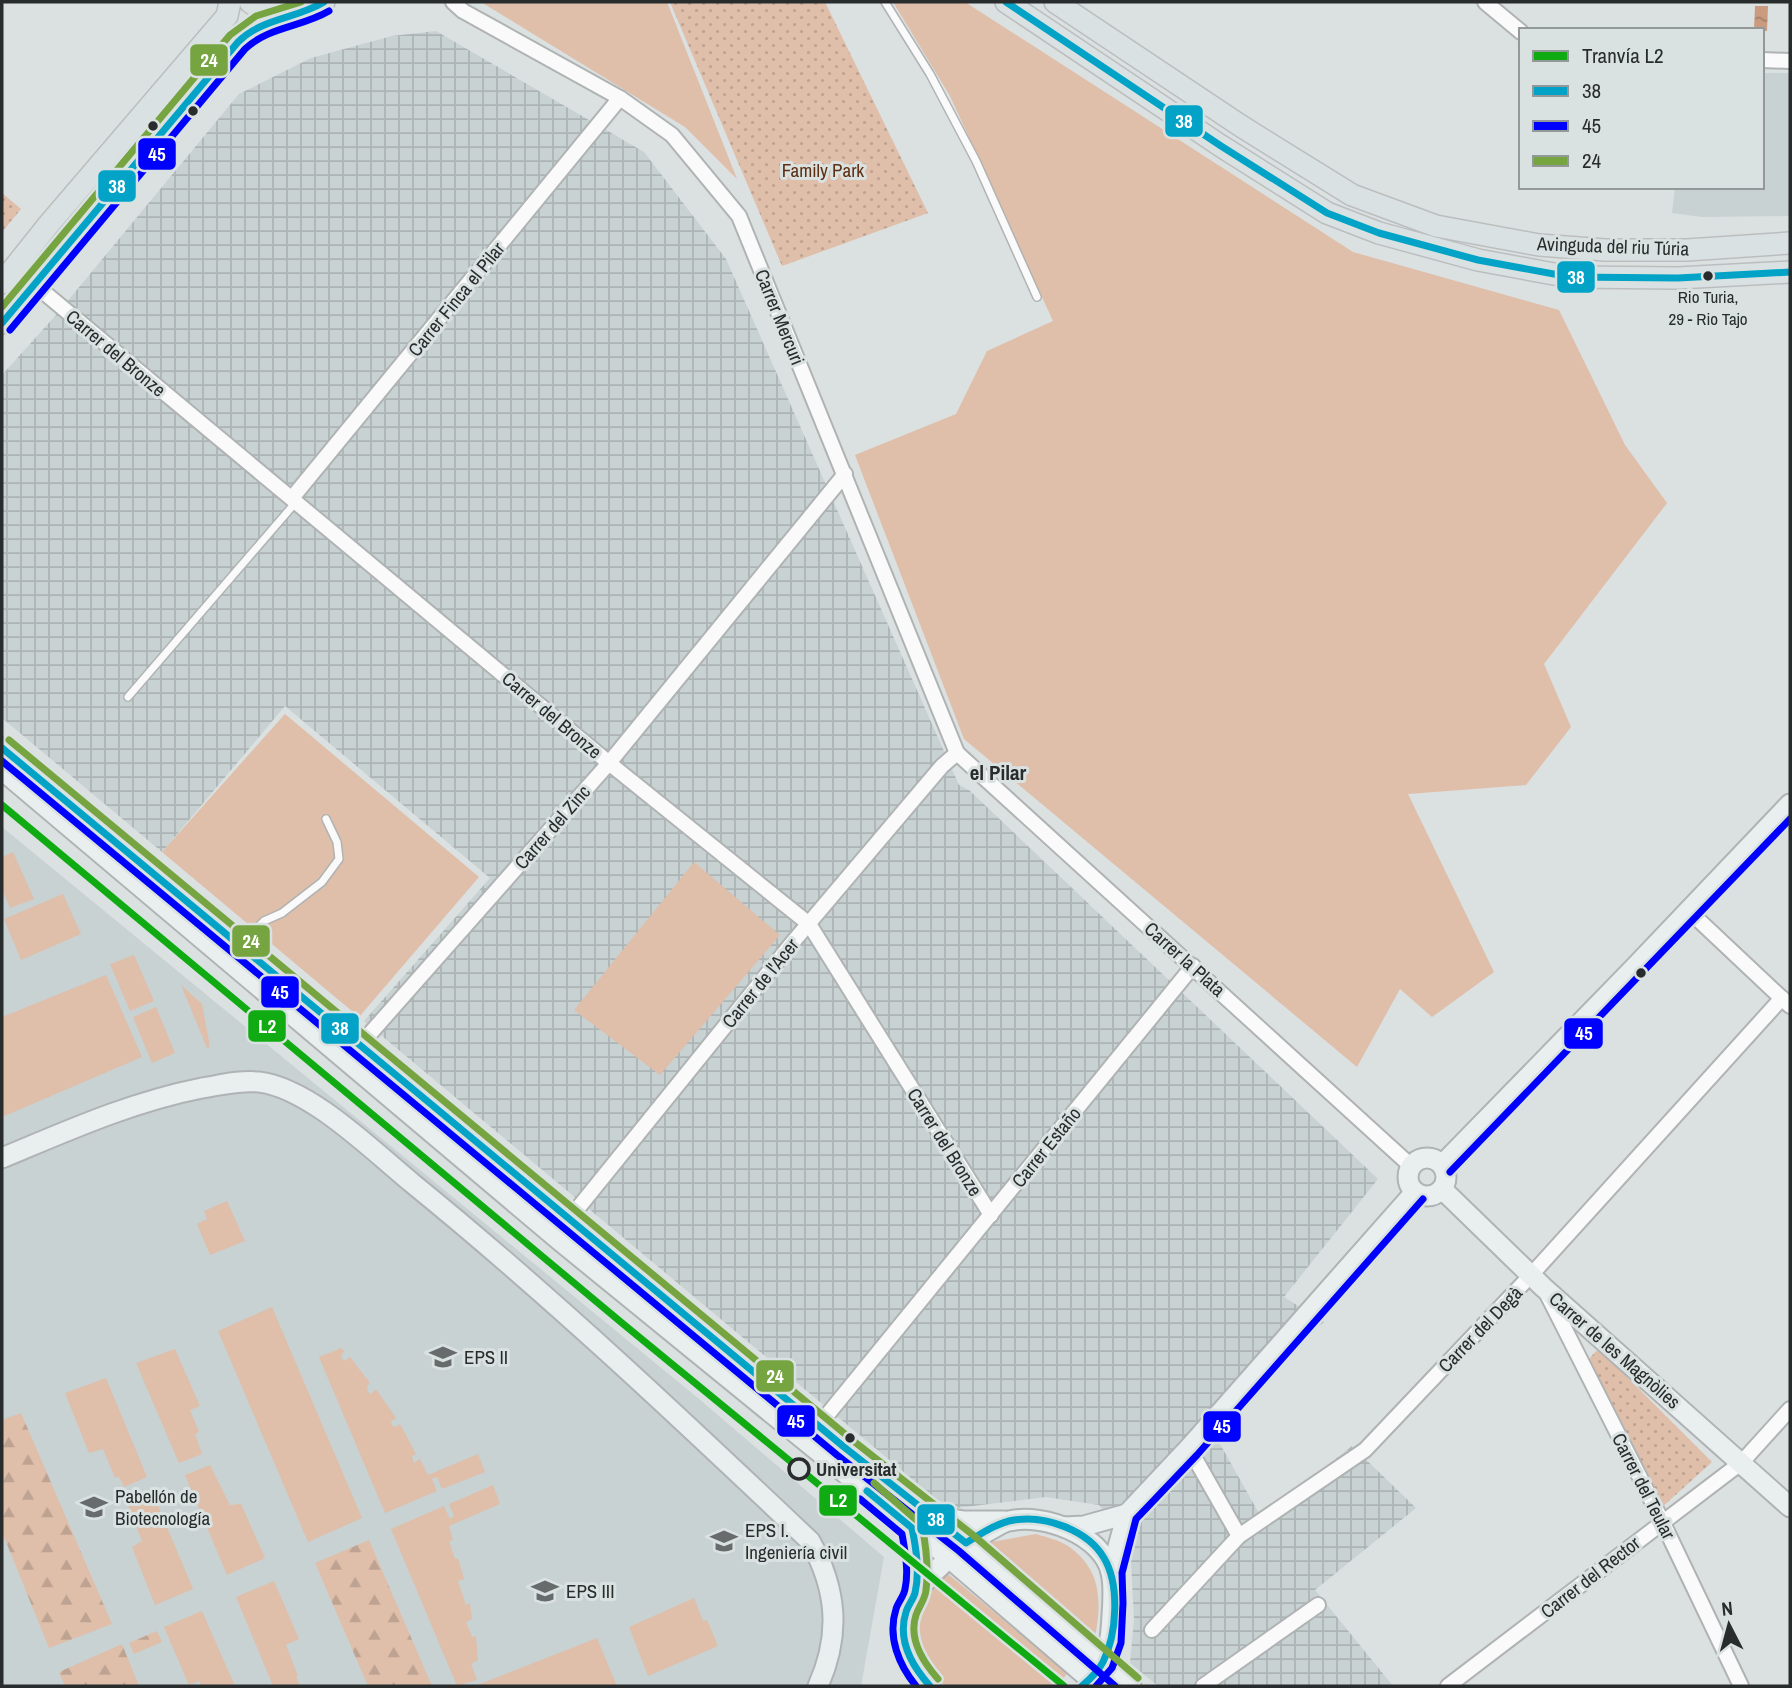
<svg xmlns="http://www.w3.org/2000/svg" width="1792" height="1688" font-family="'Archivo Narrow',sans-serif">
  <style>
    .built { fill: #c8d2d3 }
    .industrial { fill: url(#industrial-grid) }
    .green { fill: #dfbeaa }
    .forest { fill: url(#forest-firs) }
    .park { fill: url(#park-dots) }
    .water { fill: url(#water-ripples) }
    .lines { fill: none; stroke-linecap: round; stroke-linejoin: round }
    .lane-casing { stroke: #b0b3b3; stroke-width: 10 }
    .street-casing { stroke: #b0b3b3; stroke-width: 18 }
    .secondary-casing { stroke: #b0b3b3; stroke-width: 23 }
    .primary-casing { stroke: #bcbebe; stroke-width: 24 }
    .lane { stroke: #fafafa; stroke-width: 7 }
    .street { stroke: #fafafa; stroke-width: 14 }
    .secondary { stroke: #e9eeee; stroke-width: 19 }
    .primary { stroke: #d9e1e2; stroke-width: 21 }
    .bus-1-casing { stroke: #dae1e1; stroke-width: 12 }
    .bus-2-casing { stroke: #dae1e1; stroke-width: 12 }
    .bus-3-casing { stroke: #dae1e1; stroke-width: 12 }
    .bus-1 { stroke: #02a3c6; stroke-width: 7 }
    .bus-2 { stroke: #00f; stroke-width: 7 }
    .bus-3 { stroke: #76a440; stroke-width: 7 }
    .tram-1-casing { stroke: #dae1e1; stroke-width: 12 }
    .tram-1 { stroke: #10ab12; stroke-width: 7 }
    .bus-dot { fill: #292c2c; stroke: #dae1e1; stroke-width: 2.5 }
    .stop-dot { fill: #dae1e1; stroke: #292c2c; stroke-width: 3.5 }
    .labels { text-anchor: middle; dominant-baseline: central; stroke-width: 6; stroke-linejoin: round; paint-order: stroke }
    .bus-label { font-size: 17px; fill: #292c2c; stroke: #dae1e1 }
    .park-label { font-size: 19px; fill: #5e2f11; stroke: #dae1e1 }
    .street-label { font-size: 19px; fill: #292c2c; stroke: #dae1e1 }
    .poi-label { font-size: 19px; fill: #292c2c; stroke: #dae1e1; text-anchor: start }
    .stop-label { font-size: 19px; font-weight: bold; fill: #292c2c; stroke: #dae1e1; text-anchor: start }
    .neighbourhood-label { font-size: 21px; font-weight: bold; fill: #292c2c; stroke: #dae1e1 }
    .line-badge { stroke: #dae1e1; stroke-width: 2.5 }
    .badge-label { font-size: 19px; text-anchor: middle; font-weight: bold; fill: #fff }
  </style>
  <defs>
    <pattern id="industrial-grid" width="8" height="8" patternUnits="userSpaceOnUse" patternTransform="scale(1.75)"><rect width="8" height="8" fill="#c8d2d3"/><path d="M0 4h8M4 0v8" fill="none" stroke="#acb4b5"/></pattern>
    <pattern id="forest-firs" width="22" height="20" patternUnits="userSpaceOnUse" patternTransform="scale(1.75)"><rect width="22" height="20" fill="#dfbeaa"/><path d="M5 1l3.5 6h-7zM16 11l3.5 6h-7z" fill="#bfa392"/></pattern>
    <pattern id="park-dots" width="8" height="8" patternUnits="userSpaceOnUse" patternTransform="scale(1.75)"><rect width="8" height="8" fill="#dfbeaa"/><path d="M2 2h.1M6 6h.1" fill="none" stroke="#bfa392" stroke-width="1.8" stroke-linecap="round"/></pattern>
    <pattern id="water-ripples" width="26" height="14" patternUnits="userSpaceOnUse" patternTransform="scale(1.75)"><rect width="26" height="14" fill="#ca9b7f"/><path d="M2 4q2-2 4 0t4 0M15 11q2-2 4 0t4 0" fill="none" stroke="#a47f68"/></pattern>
  </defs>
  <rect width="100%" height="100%" fill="#dbe0e0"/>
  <g class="built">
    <polygon points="1762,73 1790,73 1790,216 1702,217 1672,213 1675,187 1762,187"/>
    <polygon points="2,827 699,1399 884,1557 861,1686 2,1686"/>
  </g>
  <polygon class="industrial" points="436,31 644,152 726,259 959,785 969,790 1378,1179 1284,1297 1324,1322 1206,1419 1261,1517 1352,1446 1416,1508 1315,1590 1393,1686 1158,1686 1130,1663 1134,1619 1130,1542 1099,1505 1046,1497 948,1509 364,1021 490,878 285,706 162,852 2,718 2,375 56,315 239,94 311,58 392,36"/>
  <g class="green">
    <polygon points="481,2 667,2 737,179 685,127"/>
    <polygon points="893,2 965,2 1353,252 1559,310 1625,445 1667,503 1544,664 1571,727 1526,785 1408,794 1494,972 1432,1017 1400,989 1357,1067 964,739 855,455 956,414 987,351 1053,321 950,96"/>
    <polygon points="285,714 479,877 359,1017 162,852"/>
    <polygon points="13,852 34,899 10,908 2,889 2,857"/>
    <polygon points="694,862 780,935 660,1075 574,1010"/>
    <polygon points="63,894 81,934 21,960 4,919"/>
    <polygon points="134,955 154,1001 130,1011 110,964"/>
    <polygon points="106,975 142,1057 2,1117 2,1017"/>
    <polygon points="181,985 202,1004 210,1047 207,1048"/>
    <polygon points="156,1007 175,1053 152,1063 133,1017"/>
    <polygon points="227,1201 245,1241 210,1255 197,1224 207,1219 204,1211"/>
    <polygon points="272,1307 362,1518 308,1542 218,1331"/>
    <polygon points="341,1348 345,1352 341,1354 342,1359 345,1361 350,1357 370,1383 367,1386 368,1392 371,1394 376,1389 396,1418 391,1421 392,1425 395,1427 400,1424 416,1454 412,1456 414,1463 420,1459 428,1475 478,1454 485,1472 442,1489 437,1477 432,1479 437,1491 385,1513 319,1357"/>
    <polygon points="175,1349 200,1406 190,1410 199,1432 195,1434 202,1454 179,1463 136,1363"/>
    <polygon points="106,1378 147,1477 124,1487 119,1477 115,1478 103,1449 89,1453 65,1393"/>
    <polygon points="210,1465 230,1505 241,1504 265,1558 227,1575 185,1475"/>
    <polygon points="493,1485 500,1504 449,1526 453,1540 449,1541 455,1559 458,1558 464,1579 458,1581 466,1605 470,1603 472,1619 466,1622 472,1637 476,1636 478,1660 471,1664 477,1680 457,1686 391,1529 444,1506 450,1519 454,1516 449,1504"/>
    <polygon points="151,1489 193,1589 155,1605 132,1547 142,1541 126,1500"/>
    <path d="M 1036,1534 C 1046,1537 1059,1540 1068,1546 C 1103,1570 1102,1604 1094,1642 L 980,1544 Z"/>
    <path d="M 948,1574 L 1068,1673 L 1056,1686 L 946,1686 C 921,1672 913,1636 921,1608 C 926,1595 938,1584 948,1574 Z"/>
    <polygon points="274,1581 299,1639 286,1645 298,1676 296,1677 300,1686 273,1686 236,1597"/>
    <polygon points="694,1598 703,1621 707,1620 718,1646 648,1676 629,1627"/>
    <polygon points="202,1611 235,1686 202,1686 199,1681 189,1685 164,1627"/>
    <polygon points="597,1638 617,1686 475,1686"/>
  </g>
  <g class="forest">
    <polygon points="21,1413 112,1624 49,1648 2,1532 2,1420"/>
    <polygon points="369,1540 432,1686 368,1686 315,1563"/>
    <polygon points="157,1631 162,1642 134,1654 129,1643"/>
    <polygon points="122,1644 139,1686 65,1686 59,1672"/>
  </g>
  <g class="park">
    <polygon points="670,2 825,2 928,213 782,266"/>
    <polygon points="2,193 21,209 2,232"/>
    <polygon points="1596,1351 1602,1352 1712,1462 1661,1508 1589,1367 1590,1358"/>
  </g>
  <polygon class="water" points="1755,6 1768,6 1767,31 1754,30"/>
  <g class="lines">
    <defs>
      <g id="lane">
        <polyline points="885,2 930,74 976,161 1037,297"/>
        <polyline points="128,697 296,502"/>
        <polyline points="241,944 264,921 282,913 322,882 339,859 337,842 326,819"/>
      </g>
      <g id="street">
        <polyline points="453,2 463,11 620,98 672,135 739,216 957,753 1411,1166"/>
        <polyline points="1485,2 1521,32"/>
        <polyline points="1762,60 1790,61"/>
        <polyline points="34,284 609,763 809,924 991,1215"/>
        <polyline points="292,498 620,98"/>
        <polyline points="1689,911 1790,1006"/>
        <polyline points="360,1045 609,763 845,474"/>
        <polyline points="570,1218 793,942 942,766 957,753"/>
        <polyline points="1547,1294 1662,1521 1741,1686"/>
        <polyline points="819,1425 1193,966"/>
        <polyline points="1189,1448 1239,1536"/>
        <polyline points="1152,1630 1239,1536 1365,1450 1532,1274 1782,998"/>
        <polyline points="1203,1686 1318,1605"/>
        <polyline points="1448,1686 1742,1462 1790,1409"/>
      </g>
      <g id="secondary">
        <polyline points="2,748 844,1447 966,1543 1131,1686"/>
        <polyline points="2,770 559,1240 948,1557 1098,1686"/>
        <circle cx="1427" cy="1177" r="19"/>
        <path d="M 2,1158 C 67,1131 131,1102 202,1088 C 221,1085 239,1080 259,1082 C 310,1088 373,1151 412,1183 C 551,1296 680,1418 810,1541 C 837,1589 841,1635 818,1686"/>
        <polyline points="1442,1165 1634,968 1790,804"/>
        <polyline points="1442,1189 1543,1287 1790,1507"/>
        <polyline points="934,1516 964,1521 1005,1521"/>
        <polyline points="1064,1527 1084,1526 1127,1514"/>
        <path d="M 912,1528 C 916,1548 918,1567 916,1587 C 916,1597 909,1604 906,1612 C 898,1640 911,1667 930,1686"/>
        <polyline points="1111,1572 1127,1514 1189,1448 1415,1192"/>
        <path d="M 916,1591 C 939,1566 960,1546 990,1530 C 996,1527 1003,1522 1009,1521 C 1044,1513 1102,1535 1111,1572 C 1114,1585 1113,1602 1112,1615 C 1111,1635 1110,1654 1097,1670"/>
      </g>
      <g id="primary">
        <path d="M 250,2 C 274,20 300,19 324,2"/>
        <polyline points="1006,2 1221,146 1327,213 1379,233 1478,260 1570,277 1678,278 1790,272"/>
        <polyline points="1055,2 1241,126 1352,195 1436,226 1539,245 1605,250 1687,250 1790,243"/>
        <polyline points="2,283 49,224 227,16 230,2"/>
        <polyline points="2,323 217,66 251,30 286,17"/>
      </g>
    </defs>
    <use href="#lane" class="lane-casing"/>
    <use href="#street" class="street-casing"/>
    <use href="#secondary" class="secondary-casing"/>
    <use href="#primary" class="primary-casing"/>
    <use href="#lane" class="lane"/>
    <use href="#street" class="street"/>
    <use href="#secondary" class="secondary"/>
    <use href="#primary" class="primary"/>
    <defs>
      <g id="bus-1">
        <polyline points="1006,2 1221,146 1327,213 1379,233 1478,260 1570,277 1678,278 1790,272"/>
        <path d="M 2,323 L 238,42 C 262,18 296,19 324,2"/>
        <path d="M 2,748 L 844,1447 L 966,1543 C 981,1534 996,1523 1014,1520 C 1045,1515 1088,1530 1104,1558 C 1120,1585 1117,1634 1103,1662 C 1098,1672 1090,1679 1082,1686"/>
        <path d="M 867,1491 L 912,1528 C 916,1548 920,1572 915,1593 C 913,1600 908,1605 906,1612 C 897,1640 912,1666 930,1686"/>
      </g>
      <g id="bus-2">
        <path d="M 10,330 L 245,49 C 268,27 302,27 329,11"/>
        <polyline points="2,761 837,1455 959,1551 1115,1686"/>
        <polyline points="1450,1172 1790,819"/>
        <path d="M 860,1499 L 902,1534 C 905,1551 909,1571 905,1589 C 904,1596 898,1602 896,1609 C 887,1637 899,1665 916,1686"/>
        <polyline points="1096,1686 1112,1668 1121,1643 1123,1603 1122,1573 1136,1519 1197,1455 1423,1199"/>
      </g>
      <g id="bus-3">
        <polyline points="2,307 230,35 256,16 301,2"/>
        <polyline points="9,740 851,1439 973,1535 1138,1678"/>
        <path d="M 874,1483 L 922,1525 C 926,1546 929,1568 926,1590 C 925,1600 919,1606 916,1615 C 908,1639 923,1662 938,1679"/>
      </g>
    </defs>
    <use href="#bus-1" class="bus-1-casing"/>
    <use href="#bus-2" class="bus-2-casing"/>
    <use href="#bus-3" class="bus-3-casing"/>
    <use href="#bus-1" class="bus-1"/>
    <use href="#bus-2" class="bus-2"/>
    <use href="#bus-3" class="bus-3"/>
    <defs>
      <polyline id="tram-1" points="2,805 622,1323 1064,1686"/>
    </defs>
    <use href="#tram-1" class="tram-1-casing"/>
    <use href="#tram-1" class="tram-1"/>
  </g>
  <defs>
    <symbol id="university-bare" viewBox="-9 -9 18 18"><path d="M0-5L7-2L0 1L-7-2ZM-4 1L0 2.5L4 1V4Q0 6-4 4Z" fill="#676b6b" stroke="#dae1e1" stroke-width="2.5" paint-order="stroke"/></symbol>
  </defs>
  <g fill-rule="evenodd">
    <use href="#university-bare" x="424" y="1338" width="38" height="38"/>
    <use href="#university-bare" x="75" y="1488" width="38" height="38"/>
    <use href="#university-bare" x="705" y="1522" width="38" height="38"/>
    <use href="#university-bare" x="526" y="1572" width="38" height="38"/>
  </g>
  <g class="bus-dot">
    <circle cx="193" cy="111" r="6"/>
    <circle cx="153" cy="126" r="6"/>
    <circle cx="1708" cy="276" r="6"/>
    <circle cx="1641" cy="973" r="6"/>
    <circle cx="850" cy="1438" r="6"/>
  </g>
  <circle class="stop-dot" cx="799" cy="1469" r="10"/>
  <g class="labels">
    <g class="bus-label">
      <text x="1708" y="296">Rio Turia,<tspan x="1708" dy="22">29 - Rio Tajo</tspan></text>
    </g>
    <g class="park-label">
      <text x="823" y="170">Family Park</text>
    </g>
    <g class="street-label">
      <text transform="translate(1613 246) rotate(2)">Avinguda del riu Túria</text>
      <text transform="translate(456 299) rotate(-51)">Carrer Finca el Pilar</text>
      <text transform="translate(780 317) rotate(68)">Carrer Mercuri</text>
      <text transform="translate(116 353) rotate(40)">Carrer del Bronze</text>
      <text transform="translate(552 715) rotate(40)">Carrer del Bronze</text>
      <text transform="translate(552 827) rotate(-49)">Carrer del Zinc</text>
      <text transform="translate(1185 959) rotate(42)">Carrer la Plata</text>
      <text transform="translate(760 983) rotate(-51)">Carrer de l'Acer</text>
      <text transform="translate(945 1142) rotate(58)">Carrer del Bronze</text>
      <text transform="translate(1046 1147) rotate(-51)">Carrer Estaño</text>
      <text transform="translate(1480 1329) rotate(-46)">Carrer del Degà</text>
      <text transform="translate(1615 1350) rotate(41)">Carrer de les Magnòlies</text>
      <text transform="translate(1644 1486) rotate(63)">Carrer del Teular</text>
      <text transform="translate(1590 1577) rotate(-38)">Carrer del Rector</text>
    </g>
    <g class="poi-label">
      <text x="464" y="1357">EPS II</text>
      <text x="115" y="1496">Pabellón de<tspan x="115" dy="22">Biotecnología</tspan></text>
      <text x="745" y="1530">EPS I.<tspan x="745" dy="22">Ingeniería civil</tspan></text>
      <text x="566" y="1591">EPS III</text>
    </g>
    <g class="stop-label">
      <text x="816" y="1469">Universitat</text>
    </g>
    <g class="neighbourhood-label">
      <text x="998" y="772">el Pilar</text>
    </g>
  </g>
  <g class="line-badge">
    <rect x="189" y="43" width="40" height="34" rx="7" fill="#76a440"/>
    <rect x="1164" y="104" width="40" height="34" rx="7" fill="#02a3c6"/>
    <rect x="137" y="137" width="40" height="34" rx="7" fill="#00f"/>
    <rect x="97" y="169" width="40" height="34" rx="7" fill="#02a3c6"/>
    <rect x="1556" y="260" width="40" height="34" rx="7" fill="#02a3c6"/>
    <rect x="231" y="924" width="40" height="34" rx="7" fill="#76a440"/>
    <rect x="260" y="975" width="40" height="34" rx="7" fill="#00f"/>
    <rect x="247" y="1009" width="40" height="34" rx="7" fill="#10ab12"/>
    <rect x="320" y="1012" width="40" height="33" rx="7" fill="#02a3c6"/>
    <rect x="1563" y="1017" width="41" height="33" rx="7" fill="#00f"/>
    <rect x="755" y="1359" width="40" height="34" rx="7" fill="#76a440"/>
    <rect x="776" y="1404" width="40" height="34" rx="7" fill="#00f"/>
    <rect x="1202" y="1410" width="40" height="33" rx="7" fill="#00f"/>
    <rect x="818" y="1484" width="40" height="33" rx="7" fill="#10ab12"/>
    <rect x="916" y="1503" width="40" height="33" rx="7" fill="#02a3c6"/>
  </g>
  <g class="badge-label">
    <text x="209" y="67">24</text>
    <text x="1184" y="128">38</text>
    <text x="157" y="161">45</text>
    <text x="117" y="193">38</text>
    <text x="1576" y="284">38</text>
    <text x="251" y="948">24</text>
    <text x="280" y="999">45</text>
    <text x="267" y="1033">L2</text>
    <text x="340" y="1035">38</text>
    <text x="1584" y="1040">45</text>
    <text x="775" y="1383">24</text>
    <text x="796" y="1428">45</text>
    <text x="1222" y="1433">45</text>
    <text x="838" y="1507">L2</text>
    <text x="936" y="1526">38</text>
  </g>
  <rect width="1792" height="1688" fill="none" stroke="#292c2c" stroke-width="7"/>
  <rect x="1519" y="28" width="245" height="161" fill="#dae1e1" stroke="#939999" stroke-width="2"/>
  <rect x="1533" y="51" width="35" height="10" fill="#10ab12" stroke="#939999" stroke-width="2"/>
  <text x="1582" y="63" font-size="21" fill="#292c2c">Tranvía L2</text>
  <rect x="1533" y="86" width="35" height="10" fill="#02a3c6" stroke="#939999" stroke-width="2"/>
  <text x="1582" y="98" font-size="21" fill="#292c2c">38</text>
  <rect x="1533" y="121" width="35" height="10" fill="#0000ff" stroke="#939999" stroke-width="2"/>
  <text x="1582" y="133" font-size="21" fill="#292c2c">45</text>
  <rect x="1533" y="156" width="35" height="10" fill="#76a440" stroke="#939999" stroke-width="2"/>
  <text x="1582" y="168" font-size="21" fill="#292c2c">24</text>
  <g transform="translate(1729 1625) rotate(354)" stroke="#dae1e1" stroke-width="5" paint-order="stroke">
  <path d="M0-5L12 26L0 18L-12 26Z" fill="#292c2c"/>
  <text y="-10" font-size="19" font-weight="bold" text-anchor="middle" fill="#292c2c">N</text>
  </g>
</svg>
